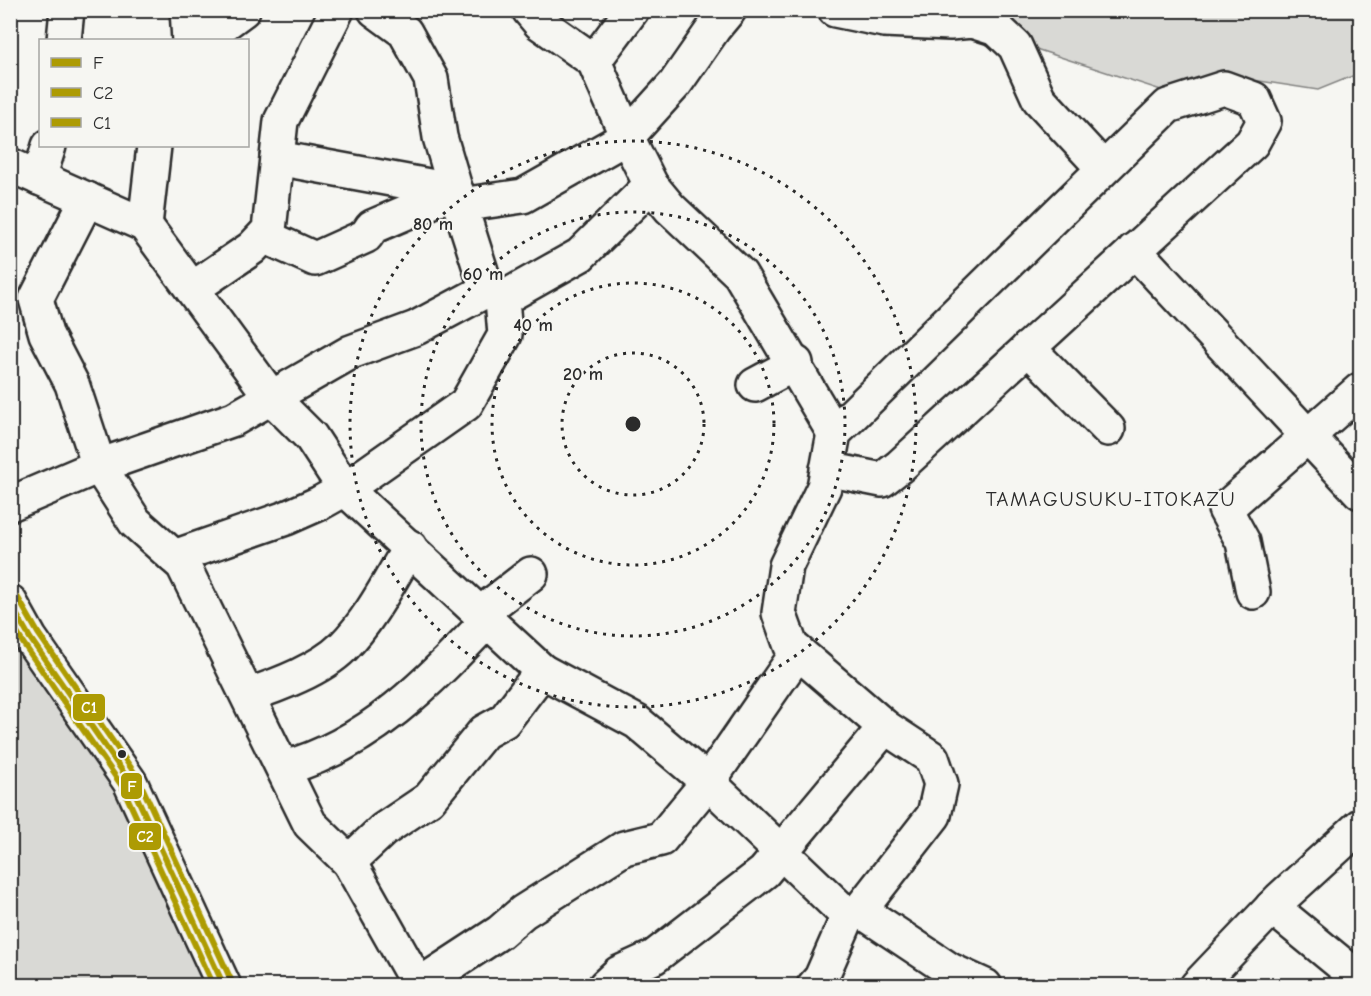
<svg xmlns="http://www.w3.org/2000/svg" width="1371" height="996" font-family="'Comic Neue',sans-serif">
  <style>
    .green { fill: #d9d9d5; stroke: #828280; stroke-width: 1.5 }
    .lines { fill: none; stroke-linecap: round; stroke-linejoin: round }
    .minor-casing { stroke: #2b2b2b; stroke-width: 38 }
    .minor { stroke: #f6f6f2; stroke-width: 33 }
    .bus-1-casing { stroke: #f6f6f2; stroke-width: 10 }
    .bus-2-casing { stroke: #f6f6f2; stroke-width: 10 }
    .bus-3-casing { stroke: #f6f6f2; stroke-width: 10 }
    .bus-1 { stroke: #ad9b03; stroke-width: 6 }
    .bus-2 { stroke: #ad9b03; stroke-width: 6 }
    .bus-3 { stroke: #ad9b03; stroke-width: 6 }
    .ring { fill: none; stroke: #2b2b2b; stroke-width: 3; stroke-dasharray: 3 6 }
    .bus-dot { fill: #2b2b2b; stroke: #f6f6f2; stroke-width: 2 }
    .labels { text-anchor: middle; dominant-baseline: central; stroke-width: 4.5; stroke-linejoin: round; paint-order: stroke }
    .quarter-label { font-size: 21px; letter-spacing: 1.5px; fill: #2b2b2b; stroke: #f6f6f2 }
    .centre { fill: #2b2b2b; stroke: #f6f6f2; stroke-width: 3 }
    .ring-label { font-size: 18px; text-anchor: middle; font-weight: bold; fill: #2b2b2b; stroke: #f6f6f2; stroke-width: 4.5; stroke-linejoin: round; paint-order: stroke }
    .line-badge { stroke: #f6f6f2; stroke-width: 2 }
    .badge-label { font-size: 16px; text-anchor: middle; font-weight: bold; fill: #fff }
  </style>
  <rect width="100%" height="100%" fill="#f6f6f2"/>
  <filter id="ink" filterUnits="userSpaceOnUse"><feTurbulence type="fractalNoise" baseFrequency=".0167" numOctaves="2"/><feDisplacementMap in="SourceGraphic" scale="12" xChannelSelector="R" yChannelSelector="G"/><feConvolveMatrix kernelMatrix="1 2 1 2 8 2 1 2 1" color-interpolation-filters="sRGB"/></filter>
  <g filter="url(#ink)">
    <g class="green">
      <polygon points="982,11 1360,11 1360,73 1318,90 1221,75 1170,93 1039,50"/>
      <polygon points="10,635 108,777 207,985 11,985"/>
    </g>
    <g class="lines">
      <defs>
        <g id="minor">
          <polyline points="187,10 189,40"/>
          <polyline points="375,10 405,32 431,79 440,137 460,205"/>
          <polyline points="529,10 540,23 594,61 627,137 675,84 714,28 729,10"/>
          <polyline points="835,10 884,20 950,23 972,21 997,29 1015,46 1039,99 1103,168"/>
          <polyline points="189,37 209,35 243,10"/>
          <polyline points="64,40 67,10"/>
          <polyline points="594,61 632,10"/>
          <polyline points="277,158 456,191"/>
          <polyline points="10,165 145,225 271,397 311,437 345,489 542,671 637,722 708,782 848,916"/>
          <polyline points="39,178 49,146"/>
          <polyline points="145,225 154,146"/>
          <polyline points="264,236 315,259 366,236 372,227 456,191"/>
          <polyline points="1134,250 1360,492"/>
          <polyline points="192,289 252,248 269,230 281,121 337,10"/>
          <polyline points="502,299 487,290 460,205 523,196 627,137 651,185 670,208 740,274 834,433"/>
          <polyline points="502,299 580,255 651,185"/>
          <polyline points="1028,348 1108,429"/>
          <polyline points="755,385 796,363"/>
          <polyline points="10,504 99,466 72,384 46,334 36,299 87,199"/>
          <polyline points="174,557 286,518 320,503 345,489 466,404 505,335 502,299"/>
          <polyline points="1253,592 1243,542 1225,509 1360,390"/>
          <polyline points="10,602 30,638 130,782 224,986"/>
          <polyline points="481,613 531,574"/>
          <path d="M 248,695 C 277,686 321,669 343,647 C 371,619 390,580 410,547"/>
          <path d="M 284,768 C 369,745 429,682 488,620"/>
          <polyline points="349,862 383,830 429,799 484,732 504,721 542,671"/>
          <polyline points="1272,907 1356,976"/>
          <polyline points="860,910 950,970 985,986"/>
          <polyline points="419,985 500,932 523,912 624,848 661,839 708,782 798,652"/>
          <polyline points="419,986 349,862 310,824 183,565 135,522 99,466 234,419 351,352 416,328 487,290"/>
          <polyline points="605,986 619,973 654,957 764,872 885,727"/>
          <polyline points="814,986 821,978 848,916 860,910 934,815 941,784 932,758 885,727 791,646 779,613 786,566 824,487 834,433 1168,106 1224,88 1254,99 1264,121 1252,143 900,466 882,480 827,469"/>
          <polyline points="1197,986 1280,899 1360,826"/>
        </g>
      </defs>
      <use href="#minor" class="minor-casing"/>
      <use href="#minor" class="minor"/>
      <defs>
        <polyline id="bus-1" points="10,603 30,638 130,782 224,986"/>
        <polyline id="bus-2" points="10,621 23,643 122,786 214,986"/>
        <polyline id="bus-3" points="18,598 38,633 138,778 232,982"/>
      </defs>
      <use href="#bus-1" class="bus-1-casing"/>
      <use href="#bus-2" class="bus-2-casing"/>
      <use href="#bus-3" class="bus-3-casing"/>
      <use href="#bus-1" class="bus-1"/>
      <use href="#bus-2" class="bus-2"/>
      <use href="#bus-3" class="bus-3"/>
    </g>
  </g>
  <g class="ring">
    <circle cx="633" cy="424" r="71"/>
    <circle cx="633" cy="424" r="141"/>
    <circle cx="633" cy="424" r="212"/>
    <circle cx="633" cy="424" r="283"/>
  </g>
  <circle class="bus-dot" cx="122" cy="754" r="5"/>
  <g class="labels">
    <g class="quarter-label">
      <text x="1111" y="499">TAMAGUSUKU-ITOKAZU</text>
    </g>
  </g>
  <circle cx="633" cy="424" r="9" class="centre"/>
  <g class="ring-label">
    <text x="433" y="230">80 m</text>
    <text x="483" y="280">60 m</text>
    <text x="533" y="331">40 m</text>
    <text x="583" y="380">20 m</text>
  </g>
  <g class="line-badge">
    <rect x="72" y="693" width="34" height="29" rx="6" fill="#ad9b03"/>
    <rect x="120" y="772" width="23" height="28" rx="6" fill="#ad9b03"/>
    <rect x="128" y="822" width="34" height="29" rx="6" fill="#ad9b03"/>
  </g>
  <g class="badge-label">
    <text x="89" y="713">C1</text>
    <text x="132" y="792">F</text>
    <text x="145" y="842">C2</text>
  </g>
  <rect width="1371" height="996" fill="none" stroke="#f6f6f2" stroke-width="36"/>
  <rect x="18" y="18" width="1335" height="960" fill="none" stroke="#2b2b2b" stroke-width="2" filter="url(#ink)"/>
  <rect x="39" y="39" width="210" height="108" fill="#f6f6f2" stroke="#a5a5a2" stroke-width="1.5"/>
  <rect x="51" y="58" width="30" height="9" fill="#ad9b03" stroke="#a5a5a2" stroke-width="1.5"/>
  <text x="93" y="69" font-size="18" fill="#2b2b2b">F</text>
  <rect x="51" y="88" width="30" height="9" fill="#ad9b03" stroke="#a5a5a2" stroke-width="1.5"/>
  <text x="93" y="99" font-size="18" fill="#2b2b2b">C2</text>
  <rect x="51" y="118" width="30" height="9" fill="#ad9b03" stroke="#a5a5a2" stroke-width="1.5"/>
  <text x="93" y="129" font-size="18" fill="#2b2b2b">C1</text>
</svg>
